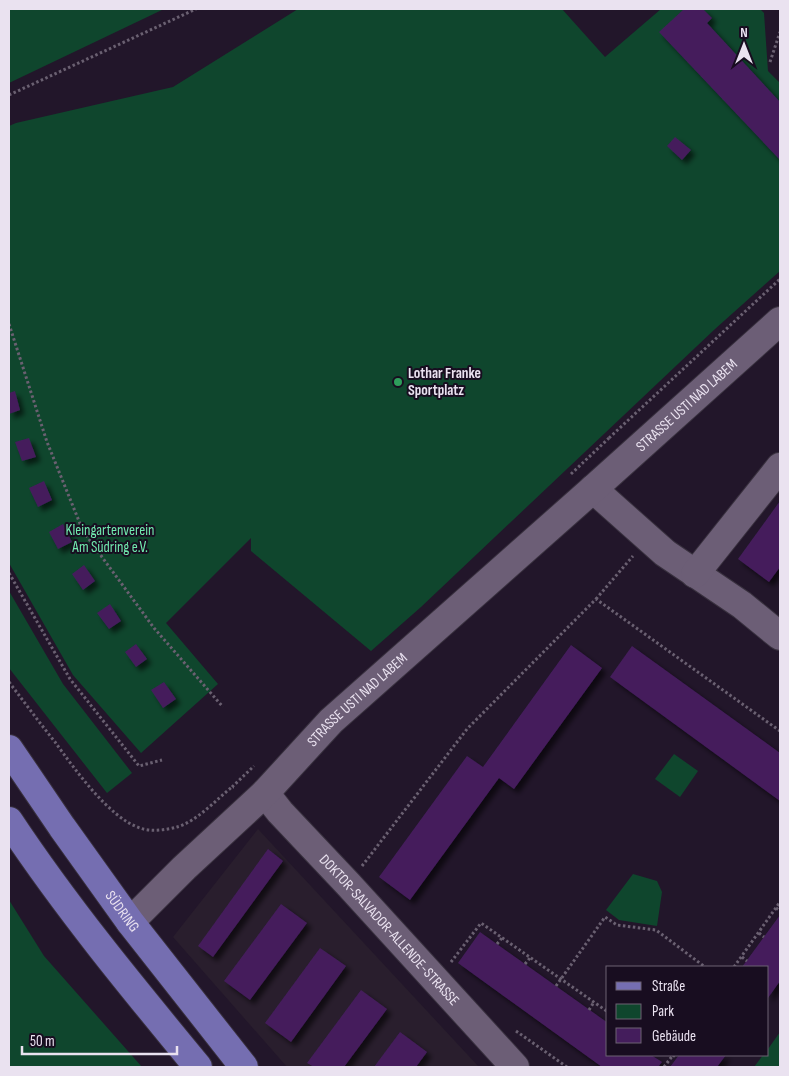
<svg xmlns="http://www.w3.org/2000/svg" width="789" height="1076" font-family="'Sofia Sans Condensed',sans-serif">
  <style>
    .industrial { fill: #291e2d }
    .green { fill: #0f462d }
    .building { fill: #441d5c; filter: url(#shadow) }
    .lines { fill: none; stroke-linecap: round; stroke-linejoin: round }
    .minor-casing { stroke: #38303e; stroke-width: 30 }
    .major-casing { stroke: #38303e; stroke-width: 30 }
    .path { stroke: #6a6071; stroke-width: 3; stroke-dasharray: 2.5 2.5; stroke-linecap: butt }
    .minor { stroke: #6c5e76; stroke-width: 28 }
    .major { stroke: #756eb1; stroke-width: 28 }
    .leisure-dot { fill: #2e9e5b; stroke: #180d20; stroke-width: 2 }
    .labels { text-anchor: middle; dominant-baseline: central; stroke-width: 4; stroke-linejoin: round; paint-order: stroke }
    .poi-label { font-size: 15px; font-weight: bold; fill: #eae2f0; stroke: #180d20; text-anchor: start }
    .street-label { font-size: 15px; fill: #eae2f0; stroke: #180d20 }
    .park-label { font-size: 15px; fill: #71ebaf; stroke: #180d20 }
  </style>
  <defs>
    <filter id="shadow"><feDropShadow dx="4.5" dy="4.5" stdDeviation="2.5" flood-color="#0009"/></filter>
  </defs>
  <rect width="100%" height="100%" fill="#22162a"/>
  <polygon class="industrial" points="258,829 479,1067 287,1067 173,937"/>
  <g class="green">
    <polygon points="9,9 164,9 9,83"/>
    <polygon points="298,9 562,9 605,57 661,9 760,9 764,13 768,71 780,83 780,271 715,329 421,607 371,651 251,551 251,538 166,623 218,684 141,753 73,675 9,563 9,126 16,123 173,87"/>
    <polygon points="9,591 63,684 132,773 107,793 9,668"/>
    <polygon points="674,754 698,771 680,797 655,779"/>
    <polygon points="633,874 657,881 662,892 657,926 619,920 606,910"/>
    <polygon points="9,900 44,956 142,1067 9,1067"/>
    <polygon points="780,1032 780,1067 754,1067 763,1055 768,1055 768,1049"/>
  </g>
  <g class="building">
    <polygon points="684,9 703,9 712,18 707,23 780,102 780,160 659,32"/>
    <polygon points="675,137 691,150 682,160 667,146"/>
    <polygon points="15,391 20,410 9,414 9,393"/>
    <polygon points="29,438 36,457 22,461 15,442"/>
    <polygon points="44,481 52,500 38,507 29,488"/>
    <polygon points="780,501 780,567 769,582 738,559"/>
    <polygon points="63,524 72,542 58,549 49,532"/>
    <polygon points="84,565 95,581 83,590 72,574"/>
    <polygon points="110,604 121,621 109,629 97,613"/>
    <polygon points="136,644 147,659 136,667 125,652"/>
    <polygon points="571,645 602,668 514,789 499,778 410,900 379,877 467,756 483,767"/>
    <polygon points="632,646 780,753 780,801 610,677"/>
    <polygon points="164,682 176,699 163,708 151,690"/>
    <polygon points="268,849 283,861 213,957 198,946"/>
    <polygon points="281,904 307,923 250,1000 224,981"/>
    <polygon points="780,915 780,981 768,998 768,967 742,967"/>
    <polygon points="480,932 608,1023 608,1055 651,1055 662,1062 658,1067 602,1067 458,963"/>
    <polygon points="320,948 346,966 291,1042 265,1023"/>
    <polygon points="361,990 387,1009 344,1067 314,1067 307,1063"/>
    <polygon points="400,1032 427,1052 416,1067 374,1067"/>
    <polygon points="679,1055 726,1055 717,1067 670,1067"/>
  </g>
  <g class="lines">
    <defs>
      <g id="minor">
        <polyline points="593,489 665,553 742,605 780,636"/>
        <polyline points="695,574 780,467"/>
        <path id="s1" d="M 265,793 L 280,812 L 348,884 L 515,1067"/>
        <path id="s2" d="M 130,922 L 184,868 L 265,793 L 331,721 L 593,489 L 780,321"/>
      </g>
      <g id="major">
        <path id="s3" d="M 9,749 L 62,827 L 130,922 L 244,1067"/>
        <path d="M 9,821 C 66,907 132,987 198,1067"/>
      </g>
    </defs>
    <use href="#minor" class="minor-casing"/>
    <use href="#major" class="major-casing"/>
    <g class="path">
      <polyline points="770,62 780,32"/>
      <polyline points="9,95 196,9"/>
      <polyline points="9,324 47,442 83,531 154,628 223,707"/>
      <polyline points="609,438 780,279"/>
      <polyline points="571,474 609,438"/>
      <polyline points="9,573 70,679 139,766 162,760"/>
      <polyline points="596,599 633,556"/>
      <path d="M 9,682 C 24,702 39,722 55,742 C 74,768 109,818 140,828 C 151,832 166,830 177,827 C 196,822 217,799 232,787 L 234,787"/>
      <polyline points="232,787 254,766"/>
      <polyline points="362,866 467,729 596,599 780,731"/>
      <polyline points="776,908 780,911"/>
      <polyline points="759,933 764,937"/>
      <polyline points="497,944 502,938"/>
      <polyline points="742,957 747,961"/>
      <polyline points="451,962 481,923 608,1012"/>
      <polyline points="525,964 530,958"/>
      <polyline points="734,967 780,902"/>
      <polyline points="556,986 605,917 617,925 656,930 705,967"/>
      <polyline points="589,1010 594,1002"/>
      <polyline points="516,1031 567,1067"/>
      <polyline points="673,1055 677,1058"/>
      <polyline points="664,1067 673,1055"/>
    </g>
    <use href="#minor" class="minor"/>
    <use href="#major" class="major"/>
  </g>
  <circle class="leisure-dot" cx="398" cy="382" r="5"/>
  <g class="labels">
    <g class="poi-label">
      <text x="408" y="373">Lothar Franke<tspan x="408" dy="17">Sportplatz</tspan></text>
    </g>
    <g class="street-label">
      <text stroke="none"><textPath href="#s2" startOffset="760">STRASSE USTI NAD LABEM</textPath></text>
      <text stroke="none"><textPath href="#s2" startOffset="318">STRASSE USTI NAD LABEM</textPath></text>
      <text stroke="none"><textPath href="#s3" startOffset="198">SÜDRING</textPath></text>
      <text stroke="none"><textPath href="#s1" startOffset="185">DOKTOR-SALVADOR-ALLENDE-STRASSE</textPath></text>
    </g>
    <g class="park-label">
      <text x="110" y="530">Kleingartenverein<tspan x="110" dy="17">Am Südring e.V.</tspan></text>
    </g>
  </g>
  <rect width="789" height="1076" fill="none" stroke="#eae2f0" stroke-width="20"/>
  <rect x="606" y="966" width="162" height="90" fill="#180d20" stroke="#6c6273"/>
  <rect x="616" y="982" width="25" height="8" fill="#756eb1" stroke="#6c6273"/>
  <text x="652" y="991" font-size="15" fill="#eae2f0">Straße</text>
  <rect x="616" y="1004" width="25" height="15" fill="#0f462d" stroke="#6c6273"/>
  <text x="652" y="1016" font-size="15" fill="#eae2f0">Park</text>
  <rect x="616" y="1028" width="25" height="15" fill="#441d5c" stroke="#6c6273"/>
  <text x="652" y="1041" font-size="15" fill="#eae2f0">Gebäude</text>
  <g transform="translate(744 45)" stroke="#180d20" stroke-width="4" paint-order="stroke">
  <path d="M0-4L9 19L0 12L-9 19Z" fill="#eae2f0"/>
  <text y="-8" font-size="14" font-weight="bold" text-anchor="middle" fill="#eae2f0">N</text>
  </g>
  <path d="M22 1046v8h155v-8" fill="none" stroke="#eae2f0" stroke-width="2.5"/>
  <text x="30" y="1046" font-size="15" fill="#eae2f0" stroke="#180d20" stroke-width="4" paint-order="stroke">50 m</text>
</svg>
